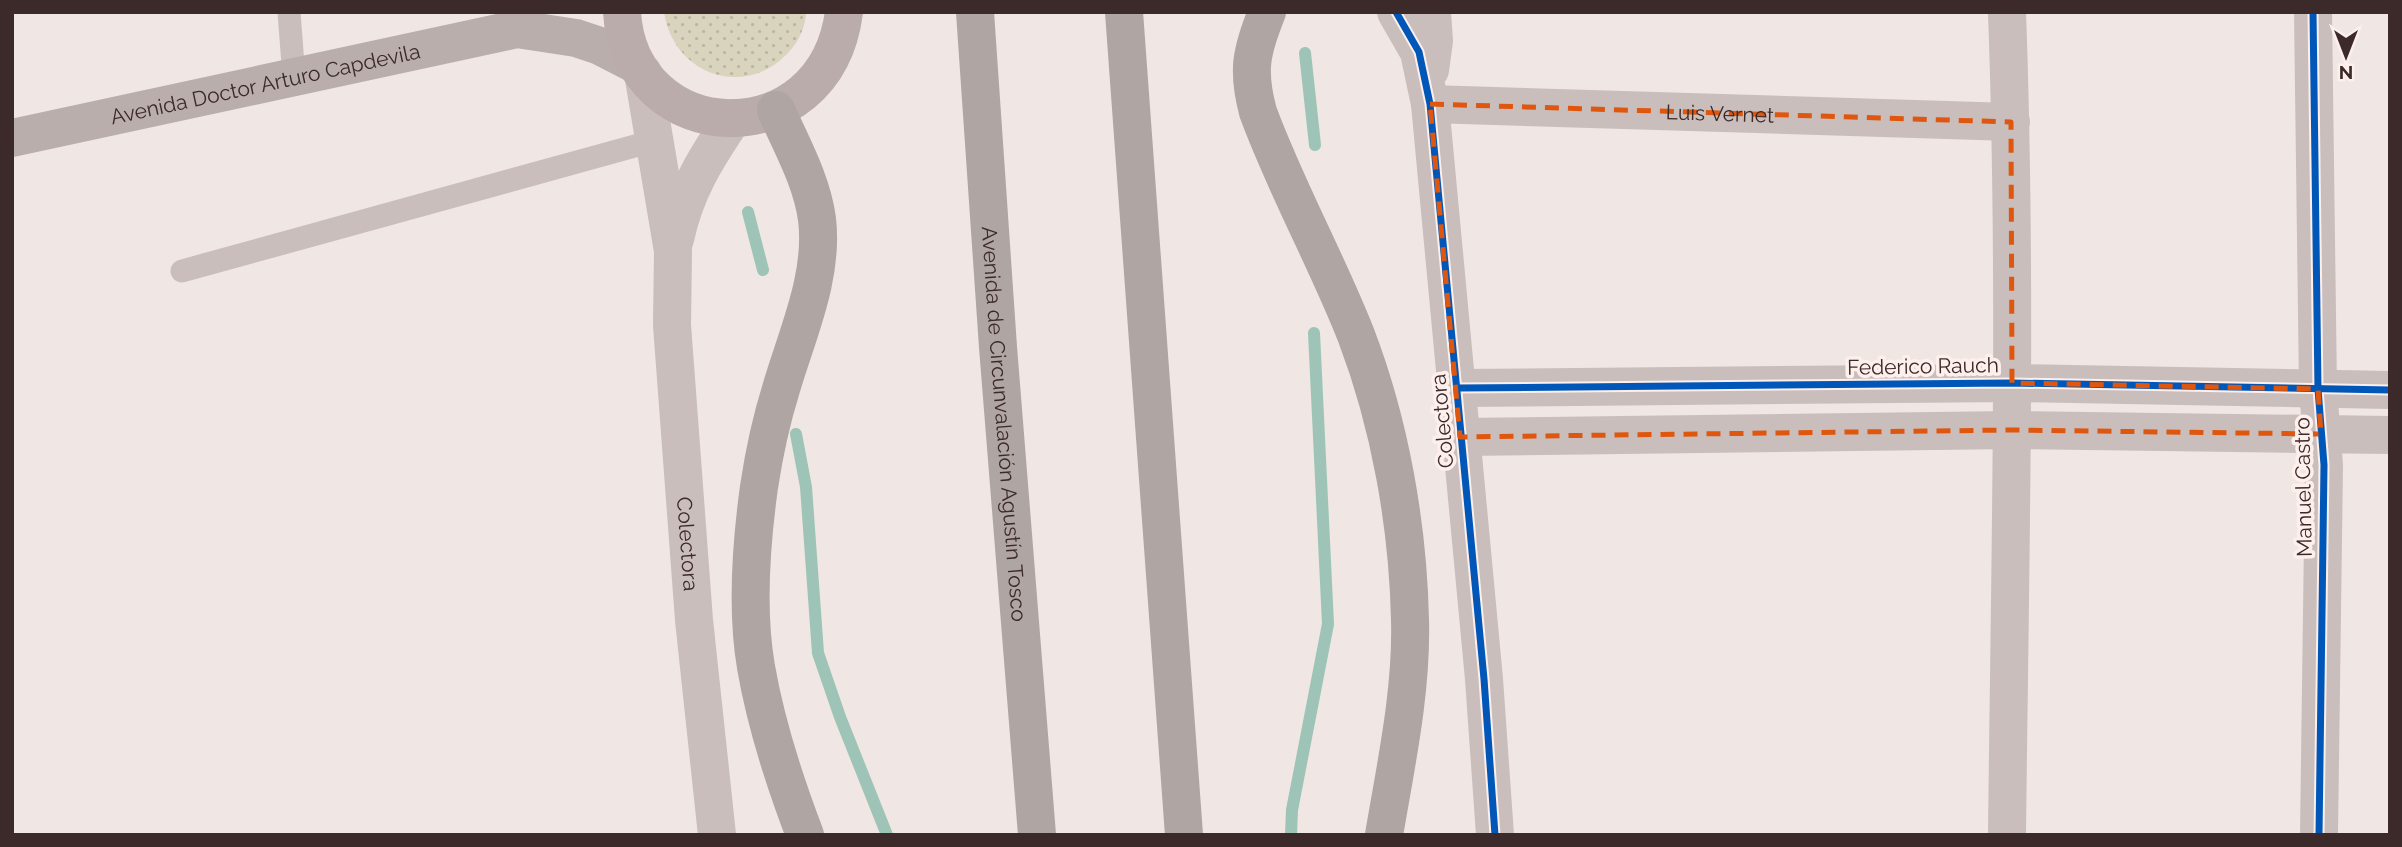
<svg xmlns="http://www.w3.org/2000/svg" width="2402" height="847" font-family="Raleway,sans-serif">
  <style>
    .grass { fill: url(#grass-dots) }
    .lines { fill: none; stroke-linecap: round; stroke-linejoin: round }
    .stream { stroke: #9ec4b7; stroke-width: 12 }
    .service { stroke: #cabebc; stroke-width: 23 }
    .minor { stroke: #cabebc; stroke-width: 38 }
    .secondary { stroke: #baaead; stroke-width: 38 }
    .primary { stroke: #b9acab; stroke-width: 38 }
    .motorway { stroke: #afa5a3; stroke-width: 38 }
    .cycleway-casing { stroke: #fcefec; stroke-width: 11 }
    .cycleway { stroke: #0057b8; stroke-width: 7 }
    .marked { fill: none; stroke: #df570e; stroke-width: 5; stroke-dasharray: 14 9; stroke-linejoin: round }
    .labels { text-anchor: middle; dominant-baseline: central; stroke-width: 7; stroke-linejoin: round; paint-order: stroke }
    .street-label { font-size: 21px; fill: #3c292a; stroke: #fcefec }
  </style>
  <defs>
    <pattern id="grass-dots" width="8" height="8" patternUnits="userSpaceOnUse" patternTransform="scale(1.75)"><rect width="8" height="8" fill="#d9d4bd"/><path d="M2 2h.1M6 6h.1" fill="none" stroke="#bbb6a3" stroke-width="1.8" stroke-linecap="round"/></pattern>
  </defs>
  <rect width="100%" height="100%" fill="#f0e6e4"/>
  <path class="grass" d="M 664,12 L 806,12 C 806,24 800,38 793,47 C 751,101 674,78 664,12 Z"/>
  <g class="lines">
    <g class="stream">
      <polyline points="1305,53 1315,145"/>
      <polyline points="748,212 763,270"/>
      <polyline points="796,434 806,487 818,653 840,717 887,835"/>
      <polyline points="1291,835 1292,810 1328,624 1314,333"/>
    </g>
    <g class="service">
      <polyline points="289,12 294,78"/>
      <polyline points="182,271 653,141"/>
    </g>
    <g class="minor">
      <polyline points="1396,12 1419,52 1430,104 1484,679 1495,835"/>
      <path d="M 2007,12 C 2017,286 2010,561 2007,835"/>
      <polyline points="2313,12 2318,389 2324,465 2319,835"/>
      <polyline points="1430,70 1434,41 1432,12"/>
      <path id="s1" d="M 643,73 L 673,251 L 672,325 L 694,620 L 717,835"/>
      <path id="s2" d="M 1430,104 L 2011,122"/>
      <path d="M 675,239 C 685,191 706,158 733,118"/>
      <polyline points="1457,388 2012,383 2390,390"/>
      <polyline points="1460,437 2012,430 2390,435"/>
    </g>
    <path class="secondary" id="s3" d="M 12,138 L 517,29 L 576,38 L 600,46 L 637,65"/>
    <path class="primary" d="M 622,12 C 630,149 825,158 844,12"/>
    <g class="motorway">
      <path id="s4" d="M 975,12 L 998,347 L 1037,835"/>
      <polyline points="1124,12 1184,835"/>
      <path d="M 1267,12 C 1251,52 1247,71 1258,112 C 1286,188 1326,259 1356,335 C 1390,424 1408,525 1410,620 C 1412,691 1396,764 1384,835"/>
      <path d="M 776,110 C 791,144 812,181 817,219 C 824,277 797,334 781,389 C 771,421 764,454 759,487 C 751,545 746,609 756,667 C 766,725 784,780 805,835"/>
    </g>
    <defs>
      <g id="cycleway">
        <polyline points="1396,12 1419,52 1430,104 1484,679 1495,835"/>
        <polyline points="2313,12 2318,389 2324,465 2319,835"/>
        <polyline points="1457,388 2012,383 2390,390"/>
      </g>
    </defs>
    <use href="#cycleway" class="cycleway-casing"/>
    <use href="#cycleway" class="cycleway"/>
  </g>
  <path class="marked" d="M 1430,104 L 2011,122 L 2012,383 L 2318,389 L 2321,434 L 2012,430 L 1460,437 Z"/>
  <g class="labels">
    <g class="street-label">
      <text stroke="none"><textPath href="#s3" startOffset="259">Avenida Doctor Arturo Capdevila</textPath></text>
      <text stroke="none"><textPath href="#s2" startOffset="290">Luis Vernet</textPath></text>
      <text transform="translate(1923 366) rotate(-1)">Federico Rauch</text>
      <text transform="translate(1442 421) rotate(-95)">Colectora</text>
      <text stroke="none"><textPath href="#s4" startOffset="413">Avenida de Circunvalación Agustín Tosco</textPath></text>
      <text transform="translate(2303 487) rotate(-91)">Manuel Castro</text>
      <text stroke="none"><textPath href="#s1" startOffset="474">Colectora</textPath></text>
    </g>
  </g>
  <rect width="2402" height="847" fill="none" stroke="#3c292a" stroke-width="28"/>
  <g transform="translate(2346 56) rotate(180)" stroke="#fcefec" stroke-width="5" paint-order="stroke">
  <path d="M0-5L12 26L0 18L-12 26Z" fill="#3c292a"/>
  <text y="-10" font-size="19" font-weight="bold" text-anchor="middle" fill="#3c292a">N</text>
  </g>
</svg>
